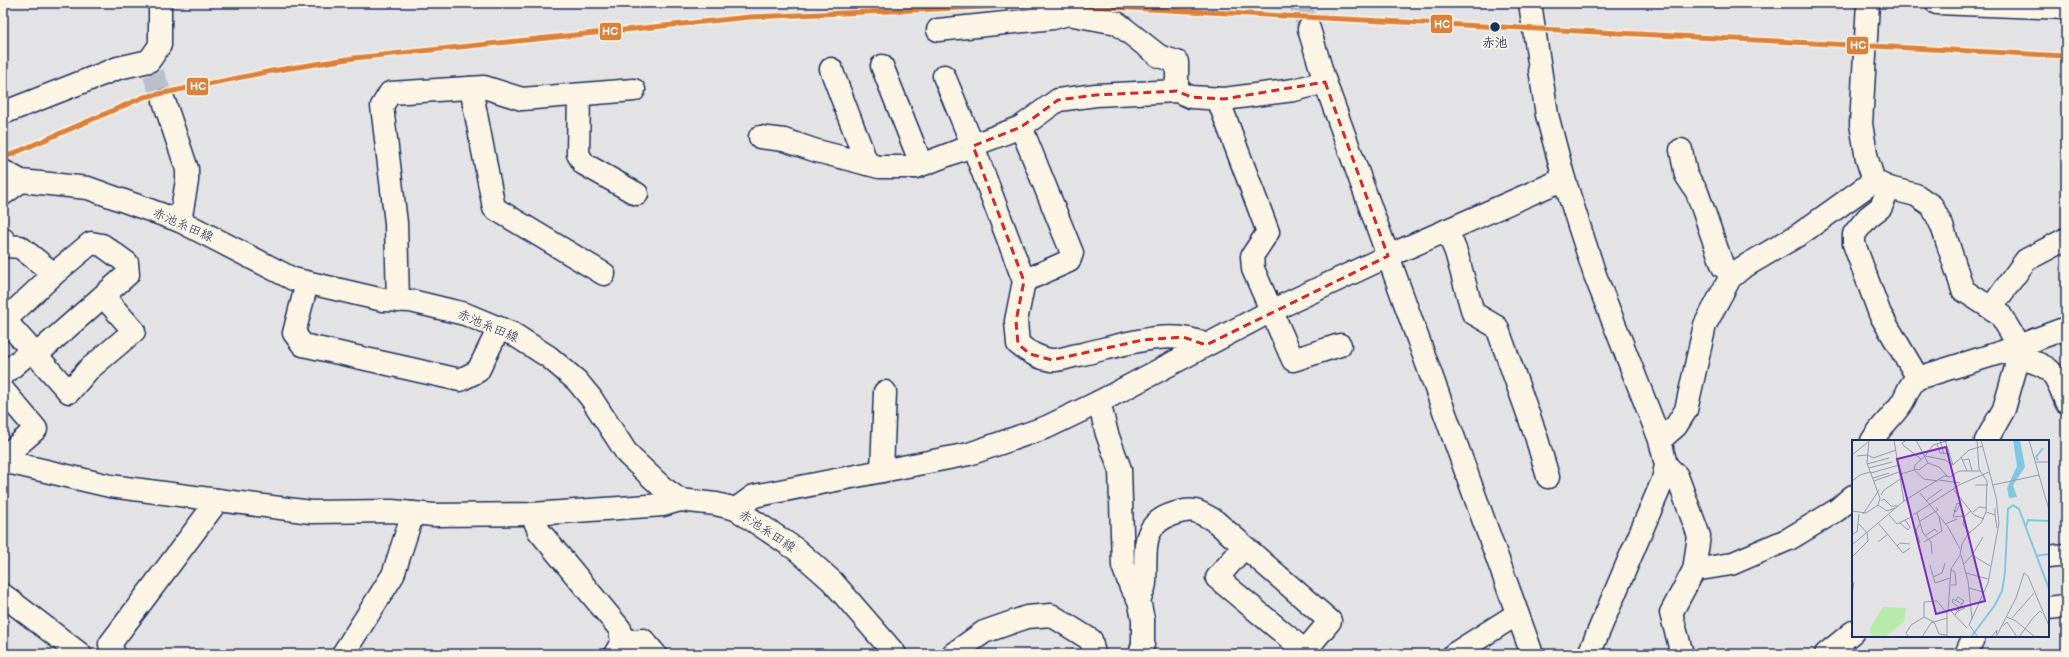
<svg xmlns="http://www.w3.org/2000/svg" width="2069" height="657" font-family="'Balsamiq Sans','Klee One',sans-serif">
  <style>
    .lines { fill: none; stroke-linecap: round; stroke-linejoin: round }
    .minor-tunnel { stroke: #bbbfcb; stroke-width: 22; stroke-dasharray: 22 11; stroke-linecap: butt }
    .minor-casing { stroke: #1b2f5e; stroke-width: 25 }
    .major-casing { stroke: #1b2f5e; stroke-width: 25 }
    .minor { stroke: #fcf5e5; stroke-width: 22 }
    .major { stroke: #fcf5e5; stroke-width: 22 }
    .rail-1-casing { stroke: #fcf5e5; stroke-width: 8 }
    .rail-1 { stroke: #db813b; stroke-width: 5 }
    .marked { fill: none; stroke: #d62828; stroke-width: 3; stroke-dasharray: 8 5; stroke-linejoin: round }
    .stop-dot { fill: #1b2f5e; stroke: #fcf5e5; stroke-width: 1.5 }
    .labels { text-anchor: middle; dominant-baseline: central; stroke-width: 3.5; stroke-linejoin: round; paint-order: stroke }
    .stop-label { font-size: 13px; font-weight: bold; fill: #1b2f5e; stroke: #fcf5e5 }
    .street-label { font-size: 13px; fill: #1b2f5e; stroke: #fcf5e5 }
    .inset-river { fill: none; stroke: #7ec8df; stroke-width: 2 }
    .inset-road { fill: none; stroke: #939bb0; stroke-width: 1 }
    .view { fill: #7b2cbf; fill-opacity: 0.15; stroke: #7b2cbf; stroke-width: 2 }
    .inset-edge { fill: none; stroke: #1b2f5e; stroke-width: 2 }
    .line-badge { stroke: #fcf5e5; stroke-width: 1.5 }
    .badge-label { font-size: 11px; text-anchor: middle; font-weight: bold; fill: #fff }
  </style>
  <rect width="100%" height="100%" fill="#e3e3e6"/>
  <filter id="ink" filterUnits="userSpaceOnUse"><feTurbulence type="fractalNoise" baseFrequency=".025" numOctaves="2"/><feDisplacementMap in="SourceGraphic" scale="8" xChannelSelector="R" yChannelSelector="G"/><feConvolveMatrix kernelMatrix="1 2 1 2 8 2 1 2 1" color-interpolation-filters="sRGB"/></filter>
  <g filter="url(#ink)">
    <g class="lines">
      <g class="minor-tunnel">
        <polyline points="1300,3 1309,29"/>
        <polyline points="153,73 164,101"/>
      </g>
      <defs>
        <g id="minor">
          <polyline points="1530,3 1547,115 1564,179 1595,275 1660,440 1666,465 1663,480 1589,654"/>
          <polyline points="1868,3 1861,124 1867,159 1874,181 1889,188 1916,195 1932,206 1942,226 1963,290 2000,314 2013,336 2016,367 2004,409 1986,441"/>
          <polyline points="1937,3 2066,8"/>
          <polyline points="1309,29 1325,82 1532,654"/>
          <polyline points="938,30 1053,18 1068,14 1117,23 1159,56 1177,62 1177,91"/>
          <polyline points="882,66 918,156 916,167"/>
          <polyline points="831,69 867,164"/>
          <path d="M 944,76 L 973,146 L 1024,281 L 1016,321 L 1018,344 C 1028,352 1038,358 1051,360 C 1059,361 1070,356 1078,355 C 1117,347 1170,326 1206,345"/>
          <polyline points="471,88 494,208 604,274"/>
          <polyline points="579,95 578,154 584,164 637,194"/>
          <polyline points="1218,99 1268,232 1252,256 1253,269 1293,360 1340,345"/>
          <polyline points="164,101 187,169 187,181 180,221"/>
          <polyline points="3,113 118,68 149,61 160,45 160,3"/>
          <polyline points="1021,127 1072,253 1069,261 1024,281"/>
          <polyline points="760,137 784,140 817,151 879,167 916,167 1021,127 1058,100 1096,95 1177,91 1191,97 1224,99 1294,90 1325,82"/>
          <polyline points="1681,150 1686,175 1697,192 1723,267 1734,274"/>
          <polyline points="1889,188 1881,207 1868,217 1854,234 1854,244 1880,314 1918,378"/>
          <polyline points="3,194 21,181"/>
          <polyline points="1447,230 1456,252 1473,313 1497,327 1536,436 1548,477"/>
          <polyline points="3,239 8,246 20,247 54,274"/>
          <polyline points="307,283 294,333 303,345 460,380 478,371 499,328"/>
          <polyline points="398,301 396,223 382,106 390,93 484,87 522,99 634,90"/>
          <polyline points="1991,308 2026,260 2066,239"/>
          <polyline points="3,318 69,392 88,370 134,331 103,296"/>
          <polyline points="5,320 54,274 91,243 102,245 127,263 128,274 36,355"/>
          <path d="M 2016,357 C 2051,367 2053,367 2066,402"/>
          <polyline points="3,375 32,350"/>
          <polyline points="3,390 36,429 13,449 11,463"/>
          <polyline points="1099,402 1107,434 1120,469 1123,566 1131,587 1139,600 1143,619 1143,644 1140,654"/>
          <polyline points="1660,440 1676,426 1686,410 1705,325 1730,278 1742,268 1800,234 1874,181"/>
          <path d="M 1872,441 C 1880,426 1894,416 1903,401 C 1907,394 1910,383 1918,378 L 2002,352 L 2066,328"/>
          <polyline points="3,461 110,486 311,512 392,511 434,515 532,514 663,505 680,500"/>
          <polyline points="1666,465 1677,476 1699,536 1694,570 1671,613 1682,654"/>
          <polyline points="882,471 885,392"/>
          <polyline points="736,509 754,496 969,454 1047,427 1099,402 1271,311 1388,256 1564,179"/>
          <polyline points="532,514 539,531 620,629 622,642 615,654"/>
          <polyline points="2048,557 2066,555"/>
          <polyline points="1694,570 1731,564 1789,539 1837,510 1853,496"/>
          <path d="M 1139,600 C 1141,594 1145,588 1145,583 C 1147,554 1138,525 1173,514 C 1194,507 1198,511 1215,521 L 1330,621 L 1305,651 L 1217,578 L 1244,547"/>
          <polyline points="2048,608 2066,606"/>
          <polyline points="622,642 643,640 655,654"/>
          <polyline points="114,654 110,644 218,500"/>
          <polyline points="343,654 393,575 413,513"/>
          <polyline points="953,654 984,632 1027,617 1051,615 1091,640 1094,654"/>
          <polyline points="1454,654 1517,614"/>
          <polyline points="1826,654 1853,632"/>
          <polyline points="1966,654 1974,636"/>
        </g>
        <g id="major">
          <polyline points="3,171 21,181 88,188 180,221 293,279 383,300 411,301 465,314 513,334 549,357 577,381 591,398 628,455 663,488 680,500 716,504 736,509 797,550 832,581 895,654"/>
          <polyline points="3,595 80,654"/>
        </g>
      </defs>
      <use href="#minor" class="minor-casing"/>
      <use href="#major" class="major-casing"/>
      <use href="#minor" class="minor"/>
      <use href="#major" class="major"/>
      <defs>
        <polyline id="rail-1" points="3,158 144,97 272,71 354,58 750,17 1051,4 2066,56"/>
      </defs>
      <use href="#rail-1" class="rail-1-casing"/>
      <use href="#rail-1" class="rail-1"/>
    </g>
  </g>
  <path class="marked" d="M 1325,82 L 1388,256 L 1206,345 L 1183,337 L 1143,340 L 1052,360 L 1030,354 L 1018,344 L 1016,321 L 1024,281 L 973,146 L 1021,127 L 1058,100 L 1096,95 L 1177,91 L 1191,97 L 1224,99 Z"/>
  <circle class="stop-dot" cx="1495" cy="27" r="5.5"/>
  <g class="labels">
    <g class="stop-label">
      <text x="1495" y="43">赤池</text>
    </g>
    <g class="street-label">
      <text transform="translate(183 225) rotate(24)">赤池糸田線</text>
      <text transform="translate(488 326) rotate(23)">赤池糸田線</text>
      <text transform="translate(767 531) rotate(34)">赤池糸田線</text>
    </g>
  </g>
  <g transform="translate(1852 440)">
    <rect width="197" height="197" fill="#e3e3e6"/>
    <path d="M 31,167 L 54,168 L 52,182 L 33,197 L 19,197 L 18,188 Z" fill="#b8ebab"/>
    <path d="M 161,0 L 168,0 L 173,27 L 161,45 L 165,57 L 157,58 L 155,48 L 165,26 Z" fill="#7ec8df"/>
    <path class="inset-river" d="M 186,20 L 184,17 L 191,8M 161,65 L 167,69 L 197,149M 174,86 L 176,80 L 197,81M 184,116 L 197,114M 119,197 L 143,165 L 150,151 L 153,132 L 156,69 L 161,65"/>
    <path class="inset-road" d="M 42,0 L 52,61M 55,0 L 50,3 L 52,6 L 69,19M 64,0 L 76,23 L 87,27 L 95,36M 88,0 L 92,14M 93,0 L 101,25M 125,0 L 127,29 L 135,41 L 134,72M 177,0 L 197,70M 85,4 L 88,13 L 98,14M 0,15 L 16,2M 5,16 L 16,15 L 21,18 L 44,10M 73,16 L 81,5 L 98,0M 109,17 L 115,31M 111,20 L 117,19 L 120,31M 184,22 L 197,22M 15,24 L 37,18M 101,25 L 117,10 L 131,6M 17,28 L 40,22M 62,29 L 67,30 L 76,23M 62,30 L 63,25 L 73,16 L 93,20 L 101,25M 62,30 L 72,39 L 86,41M 19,33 L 47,25M 49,34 L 62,30M 21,38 L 37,33M 87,40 L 108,43M 0,41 L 8,35 L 18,32M 22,41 L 47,32M 123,45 L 136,45M 141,45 L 187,35M 101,49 L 122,75 L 132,79M 68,53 L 96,87 L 108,109M 29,55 L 32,50 L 50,38M 29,61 L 32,59 L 39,66 L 46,66M 74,61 L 90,49M 108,64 L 105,63 L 101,77 L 113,76 L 119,71M 26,65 L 35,71 L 43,68M 101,70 L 104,72 L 108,64M 0,71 L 14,73 L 26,65 L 28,58 L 15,23 L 17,0M 121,72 L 127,67 L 135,68M 65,73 L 71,93 L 79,102 L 80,114M 11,74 L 27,50M 37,75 L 45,84 L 59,77M 61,75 L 109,44 L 137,32M 143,75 L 145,88M 112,76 L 111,85 L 118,93M 68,81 L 86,70 L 84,67M 48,83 L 56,90 L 58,87 L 53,80M 27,84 L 51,113 L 58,108M 93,84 L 105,79M 0,86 L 0,71M 0,94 L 5,92 L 7,74M 74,95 L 83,89 L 85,92M 26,102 L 36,94M 72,102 L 90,91 L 87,77M 68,103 L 64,90 L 68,84M 0,105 L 52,61 L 92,36 L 98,37 L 107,31 L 128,31M 45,106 L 48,103 L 58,104M 109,115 L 116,141 L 120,179M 120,115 L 131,97M 0,117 L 16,101 L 15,93 L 7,84M 112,124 L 120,115 L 138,126M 78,125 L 83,143 L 98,138M 114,133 L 136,139M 81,137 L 90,133 L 93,123M 99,145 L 104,145 L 103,132 L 99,130M 117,148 L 131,152M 0,155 L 2,142M 107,167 L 100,162 L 101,159 L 110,164M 97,169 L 115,188M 102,169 L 106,171 L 113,168M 96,171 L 99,129 L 108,115 L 110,104 L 116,94 L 129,83 L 134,72 L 143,75 L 143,68M 95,173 L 85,161 L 72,162 L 72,177 L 82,182 L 87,194 L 95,195M 103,175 L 112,161 L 106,157 L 104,160M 155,177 L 164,181 L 183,197M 95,178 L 95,197M 160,178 L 182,153M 151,186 L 155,182 L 165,197M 57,197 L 54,193 L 59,185 L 72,177M 70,197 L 79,183 L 95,178 L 95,172M 126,197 L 117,185 L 136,143 L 147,83 L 144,57 L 129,0M 139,197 L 145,190 L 144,195M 144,197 L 164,158 L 172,133 L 176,136 L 197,186M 167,197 L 181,178 L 188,171 L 190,173"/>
    <path class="view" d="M 94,7 L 133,161 L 84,174 L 45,19 Z"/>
    <rect width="197" height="197" class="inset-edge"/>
  </g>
  <g class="line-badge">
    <rect x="1430" y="14" width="23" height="20" rx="4" fill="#db813b"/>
    <rect x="599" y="22" width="23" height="19" rx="4" fill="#db813b"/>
    <rect x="1846" y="36" width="23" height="19" rx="4" fill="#db813b"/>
    <rect x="186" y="77" width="23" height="19" rx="4" fill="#db813b"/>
  </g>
  <g class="badge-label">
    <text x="1442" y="28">HC</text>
    <text x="610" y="35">HC</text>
    <text x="1858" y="49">HC</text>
    <text x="198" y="90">HC</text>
  </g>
  <rect width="2069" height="657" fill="none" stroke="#fcf5e5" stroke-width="16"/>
  <rect x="8" y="8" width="2053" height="641" fill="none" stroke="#1b2f5e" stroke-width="1.5" filter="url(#ink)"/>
</svg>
